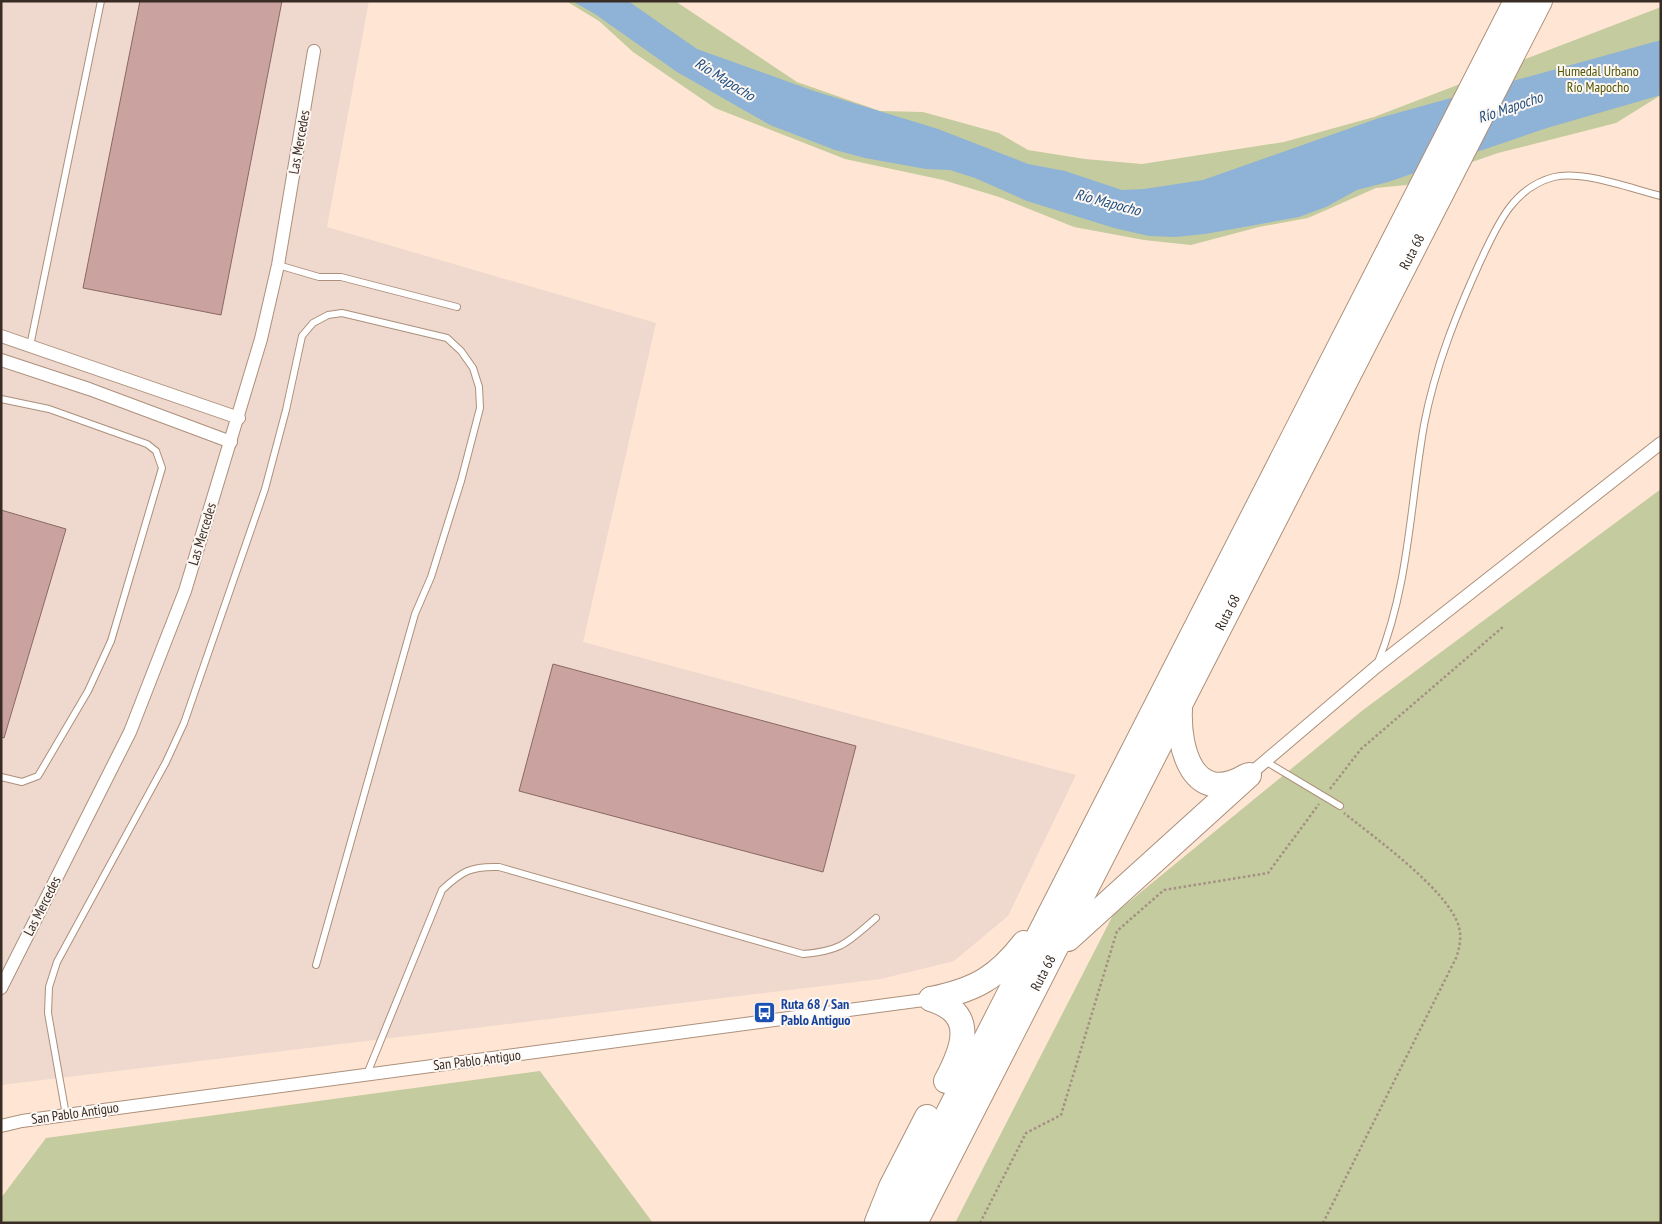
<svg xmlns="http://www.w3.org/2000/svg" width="1662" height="1224" font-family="'PT Sans Narrow',sans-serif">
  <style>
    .industrial { fill: #efd8cd }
    .green { fill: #c4cb9e }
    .water { fill: #8fb2d7 }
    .building { fill: #caa3a0; stroke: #8a6864 }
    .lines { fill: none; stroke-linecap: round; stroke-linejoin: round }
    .service-casing { stroke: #ac907b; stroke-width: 8 }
    .minor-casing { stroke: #ac907b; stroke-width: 14 }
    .motorway-casing { stroke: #ac907b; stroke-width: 26 }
    .path { stroke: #a39083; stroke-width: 2.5; stroke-dasharray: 2.5 2.5; stroke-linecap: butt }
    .service { stroke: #fff; stroke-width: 6 }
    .minor { stroke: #fff; stroke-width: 12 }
    .motorway { stroke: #fff; stroke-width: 24 }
    .labels { text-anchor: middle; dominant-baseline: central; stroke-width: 4; stroke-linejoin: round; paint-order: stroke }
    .park-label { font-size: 14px; fill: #505602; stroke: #fdf7f3 }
    .street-label { font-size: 14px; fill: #382c24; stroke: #fdf7f3 }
    .transit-label { font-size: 14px; font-weight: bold; fill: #164399; stroke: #fdf7f3; text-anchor: start }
    .water-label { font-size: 15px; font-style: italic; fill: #1e4e7f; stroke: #fdf7f3 }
  </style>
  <rect width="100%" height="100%" fill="#ffe6d4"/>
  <polygon class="industrial" points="1,1 369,1 327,227 656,323 583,642 1076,775 1008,916 954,961 881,979 1,1085"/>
  <g class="green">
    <polygon points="566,1 675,1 797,82 880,111 923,112 999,133 1028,150 1085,159 1142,164 1284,142 1374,117 1661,7 1661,95 1616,123 1498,153 1406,185 1376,188 1308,218 1259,227 1191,245 1144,240 1074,227 999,197 943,180 845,159 715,108 633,52 599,21"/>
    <polygon points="1661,489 1661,1223 955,1223 1113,915 1363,710"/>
    <polygon points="540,1071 653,1223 1,1223 1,1198 46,1138"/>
  </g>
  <polygon class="water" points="572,1 628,1 697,49 814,91 938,129 1028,164 1065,171 1122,190 1144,189 1203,180 1379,118 1661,40 1661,95 1547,128 1388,182 1357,190 1326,207 1299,217 1205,234 1175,237 1149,236 1114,228 1027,201 975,178 950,170 926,169 865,158 835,150 770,125 677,72 595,14"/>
  <g class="building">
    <polygon points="140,1 282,1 221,315 83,288"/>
    <polygon points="1,510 66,529 4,738 1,737"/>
    <polygon points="553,664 856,746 823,872 519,791"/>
  </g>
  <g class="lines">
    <defs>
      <g id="service">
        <polyline points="278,265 319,277 341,277 457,307"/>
        <polyline points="30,346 101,1"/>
        <polyline points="1,399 49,409 147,444 156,451 162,468 111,641 88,691 38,776 22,782 1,777"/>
        <path d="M 1378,662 C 1409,586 1410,505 1424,425 C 1435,367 1456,315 1480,262 C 1497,226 1512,188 1554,177 C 1583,170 1632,189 1661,196"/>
        <polyline points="1265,761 1340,806"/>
        <path d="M 367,1074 L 442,890 C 462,871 471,866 499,867 L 803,954 C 842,951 848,942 876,918"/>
        <polyline points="66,1115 48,1013 49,987 57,962 166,762 184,723 265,489 286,410 302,336 313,323 328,315 342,313 447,338 461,351 473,368 479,387 480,408 461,481 431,577 415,614 316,965"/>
      </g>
      <g id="minor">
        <polyline points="1,336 239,418"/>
        <polyline points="1,360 89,389 231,442"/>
        <polyline points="1249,775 1376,667 1661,443"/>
        <polyline points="1,988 130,732 185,591 261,339 278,265 314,51"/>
        <polyline points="1,1126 22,1121 66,1115 931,999"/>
      </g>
      <g id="motorway">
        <path d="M 1180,709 C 1178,749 1193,807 1246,776"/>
        <polyline points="1068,939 1249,775"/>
        <path d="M 931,999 C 978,1014 963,1049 946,1081"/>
        <path d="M 931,999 C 975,990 997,978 1024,943"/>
        <polyline points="877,1222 891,1187 927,1117"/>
        <polyline points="892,1223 1516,1"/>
        <path id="s1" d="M 915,1223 L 1540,1"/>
      </g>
    </defs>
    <use href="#service" class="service-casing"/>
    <use href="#minor" class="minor-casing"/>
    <use href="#motorway" class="motorway-casing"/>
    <g class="path">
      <polyline points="1330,789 1361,749 1504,626"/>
      <polyline points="980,1223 1026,1133 1061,1115 1117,931 1164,890 1268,873 1319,804"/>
      <path d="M 1323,1223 L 1456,958 C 1460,947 1462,935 1458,924 C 1445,888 1375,838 1344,813"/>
    </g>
    <use href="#service" class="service"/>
    <use href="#minor" class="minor"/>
    <use href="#motorway" class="motorway"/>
  </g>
  <defs>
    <symbol id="bus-square" viewBox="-11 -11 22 22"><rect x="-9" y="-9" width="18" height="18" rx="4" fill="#1a4fb4" stroke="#fdf7f3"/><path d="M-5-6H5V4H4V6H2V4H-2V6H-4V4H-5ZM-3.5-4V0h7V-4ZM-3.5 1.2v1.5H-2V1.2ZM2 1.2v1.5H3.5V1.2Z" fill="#fff"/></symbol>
  </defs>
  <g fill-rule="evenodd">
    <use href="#bus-square" x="752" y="1000" width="25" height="25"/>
  </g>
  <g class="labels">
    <g class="park-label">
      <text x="1598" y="71">Humedal Urbano<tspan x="1598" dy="16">Río Mapocho</tspan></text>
    </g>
    <g class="street-label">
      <text transform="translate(299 142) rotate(-80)">Las Mercedes</text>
      <text stroke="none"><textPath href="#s1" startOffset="1091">Ruta 68</textPath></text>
      <text transform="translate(202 534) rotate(-73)">Las Mercedes</text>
      <text stroke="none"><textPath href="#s1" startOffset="686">Ruta 68</textPath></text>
      <text transform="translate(42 906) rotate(-63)">Las Mercedes</text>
      <text stroke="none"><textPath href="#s1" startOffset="281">Ruta 68</textPath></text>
      <text transform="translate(477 1060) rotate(-7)">San Pablo Antiguo</text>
      <text transform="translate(75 1113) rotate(-8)">San Pablo Antiguo</text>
    </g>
    <g class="transit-label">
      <text x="781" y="1004">Ruta 68 / San<tspan x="781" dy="16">Pablo Antiguo</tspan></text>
    </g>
    <g class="water-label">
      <text transform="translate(725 79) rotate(32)">Río Mapocho</text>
      <text transform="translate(1510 107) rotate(-19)">Río Mapocho</text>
      <text transform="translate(1108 202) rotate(15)">Río Mapocho</text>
    </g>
  </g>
  <rect width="1662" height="1224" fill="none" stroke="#382c24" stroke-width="5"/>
</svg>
